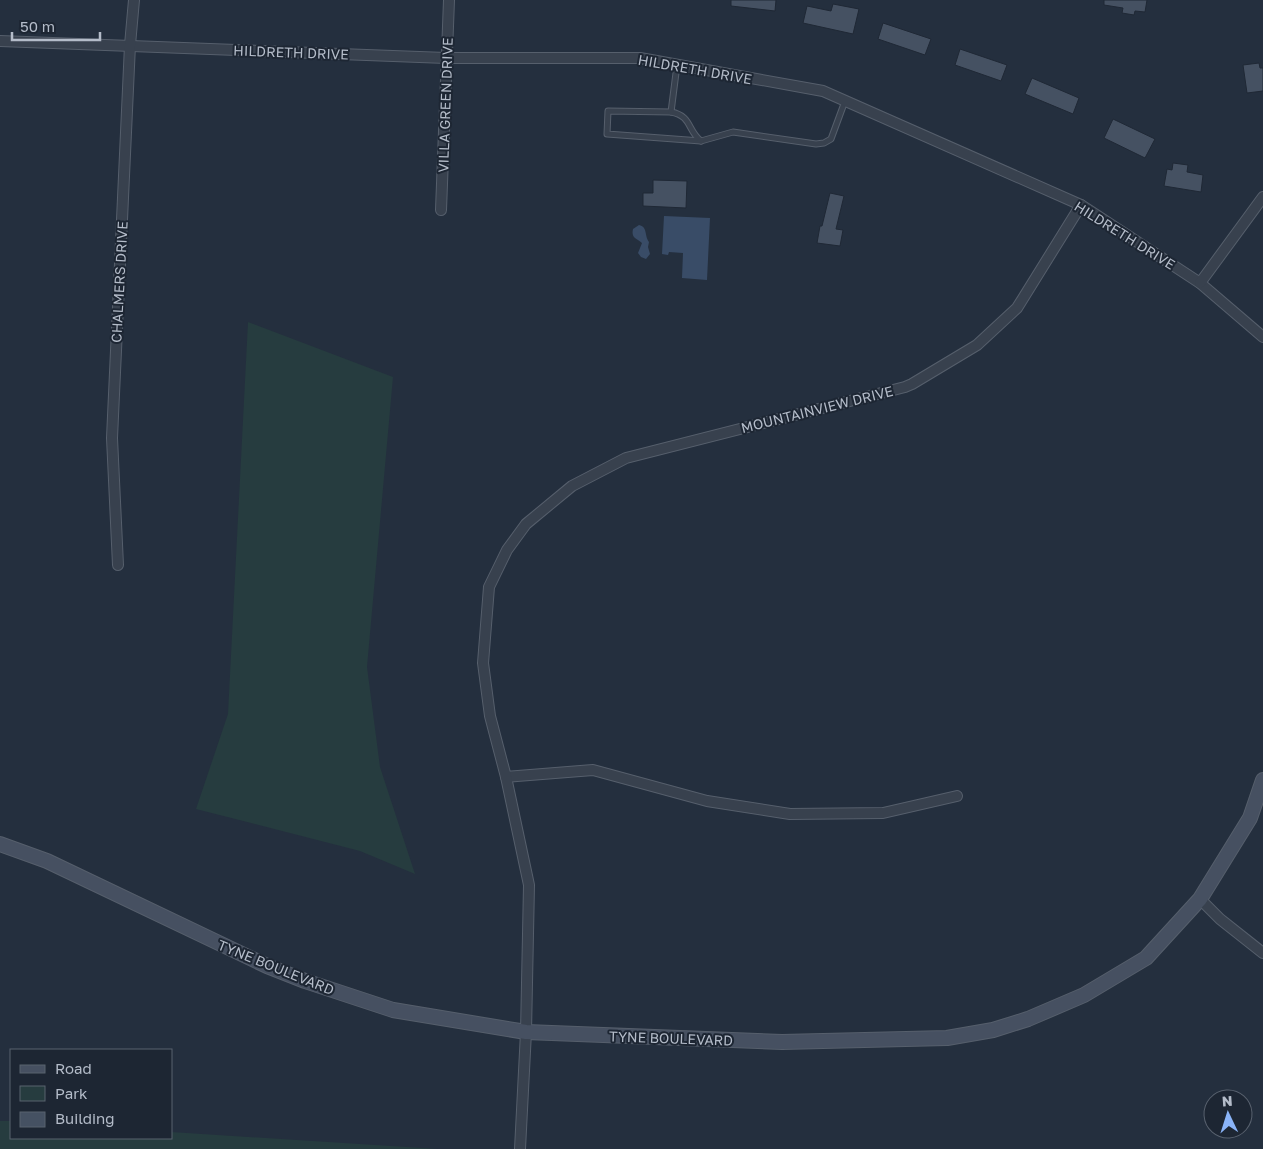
<svg xmlns="http://www.w3.org/2000/svg" width="1263" height="1149" font-family="'Golos Text',sans-serif">
  <style>
    .green { fill: #263c3f }
    .water { fill: #394c67 }
    .building { fill: #455162; stroke: #1f2835 }
    .lines { fill: none; stroke-linecap: round; stroke-linejoin: round }
    .lane-casing { stroke: #565f6c; stroke-width: 7 }
    .street-casing { stroke: #565f6c; stroke-width: 12 }
    .secondary-casing { stroke: #565f6c; stroke-width: 16 }
    .lane { stroke: #38414e; stroke-width: 5 }
    .street { stroke: #38414e; stroke-width: 10 }
    .secondary { stroke: #465061; stroke-width: 14 }
    .labels { text-anchor: middle; dominant-baseline: central; stroke-width: 4; stroke-linejoin: round; paint-order: stroke }
    .street-label { font-size: 14px; fill: #b4bcc9; stroke: #1d2633 }
  </style>
  <rect width="100%" height="100%" fill="#242f3e"/>
  <g class="green">
    <polygon points="248,322 393,377 367,667 380,767 415,874 360,851 196,809 228,714"/>
    <polygon points="0,1121 11,1121 11,1138 171,1138 171,1132 438,1149 0,1149"/>
  </g>
  <g class="water">
    <polygon points="664,216 710,218 707,280 682,278 683,253 669,252 668,255 662,254"/>
    <path d="M 639,225 C 648,227 644,235 649,242 L 648,247 L 650,254 L 646,259 L 641,257 L 638,253 L 642,243 C 636,238 631,238 633,229 Z"/>
  </g>
  <g class="building">
    <polygon points="731,0 776,0 775,11 731,6"/>
    <polygon points="1104,0 1147,0 1145,12 1135,11 1134,15 1122,13 1123,8 1104,5"/>
    <polygon points="833,4 859,9 853,34 803,23 807,6 831,11"/>
    <polygon points="883,23 931,39 925,55 878,39"/>
    <polygon points="960,49 1007,65 1001,81 955,65"/>
    <polygon points="1259,63 1260,68 1263,68 1263,91 1247,93 1243,65"/>
    <polygon points="1032,78 1079,98 1073,114 1025,94"/>
    <polygon points="1113,119 1155,139 1145,158 1104,138"/>
    <polygon points="1173,163 1188,165 1187,172 1203,175 1201,192 1164,186 1167,169 1172,170"/>
    <polygon points="653,180 687,181 686,208 643,206 643,193 653,193"/>
    <polygon points="830,193 844,196 836,229 843,230 840,246 817,243 820,226 822,226"/>
  </g>
  <g class="lines">
    <defs>
      <g id="lane">
        <polyline points="677,65 671,112 608,111 607,134 701,141 733,132 816,144 824,143 831,139 845,101"/>
        <path d="M 671,112 C 692,116 687,130 701,141"/>
      </g>
      <g id="street">
        <polyline points="0,41 446,58 640,58 823,91 1081,205 1200,283 1263,337"/>
        <polyline points="441,210 449,0"/>
        <polyline points="1200,283 1263,197"/>
        <polyline points="118,565 112,438 130,45 134,0"/>
        <polyline points="506,777 593,770 707,801 790,814 883,813 957,796"/>
        <polyline points="1200,899 1220,919 1263,953"/>
        <polyline points="520,1149 526,1032 529,885 506,777 490,716 483,663 489,587 507,550 526,524 572,486 626,458 905,387 912,384 977,345 1017,308 1081,205"/>
      </g>
      <polyline id="secondary" points="0,844 47,861 267,966 305,981 393,1010 526,1032 782,1042 947,1038 993,1030 1028,1019 1084,995 1146,958 1200,899 1250,818 1263,780"/>
    </defs>
    <use href="#lane" class="lane-casing"/>
    <use href="#street" class="street-casing"/>
    <use href="#secondary" class="secondary-casing"/>
    <use href="#lane" class="lane"/>
    <use href="#street" class="street"/>
    <use href="#secondary" class="secondary"/>
  </g>
  <g class="labels">
    <g class="street-label">
      <text transform="translate(291 52) rotate(2)">HILDRETH DRIVE</text>
      <text transform="translate(695 69) rotate(10)">HILDRETH DRIVE</text>
      <text transform="translate(445 105) rotate(-88)">VILLA GREEN DRIVE</text>
      <text transform="translate(1125 235) rotate(32)">HILDRETH DRIVE</text>
      <text transform="translate(119 282) rotate(-87)">CHALMERS DRIVE</text>
      <text transform="translate(817 409) rotate(-14)">MOUNTAINVIEW DRIVE</text>
      <text transform="translate(276 967) rotate(22)">TYNE BOULEVARD</text>
      <text transform="translate(671 1038) rotate(2)">TYNE BOULEVARD</text>
    </g>
  </g>
  <rect x="10" y="1049" width="162" height="90" fill="#1d2633" stroke="#59626f"/>
  <rect x="20" y="1065" width="25" height="8" fill="#465061" stroke="#59626f"/>
  <text x="55" y="1074" font-size="15" fill="#b4bcc9">Road</text>
  <rect x="20" y="1086" width="25" height="15" fill="#263c3f" stroke="#59626f"/>
  <text x="55" y="1099" font-size="15" fill="#b4bcc9">Park</text>
  <rect x="20" y="1112" width="25" height="15" fill="#455162" stroke="#59626f"/>
  <text x="55" y="1124" font-size="15" fill="#b4bcc9">Building</text>
  <g transform="translate(1228 1114) rotate(356)"><circle r="24" fill="#1d2633" stroke="#59626f"/>
  <path d="M0-4L9 19L0 12L-9 19Z" fill="#8ab4f8"/>
  <text y="-8" font-size="14" font-weight="bold" text-anchor="middle" fill="#b4bcc9">N</text>
  </g>
  <path d="M12 32v8h88v-8" fill="none" stroke="#b4bcc9" stroke-width="2.5"/>
  <text x="20" y="32" font-size="15" fill="#b4bcc9" stroke="#1d2633" stroke-width="4" paint-order="stroke">50 m</text>
</svg>
